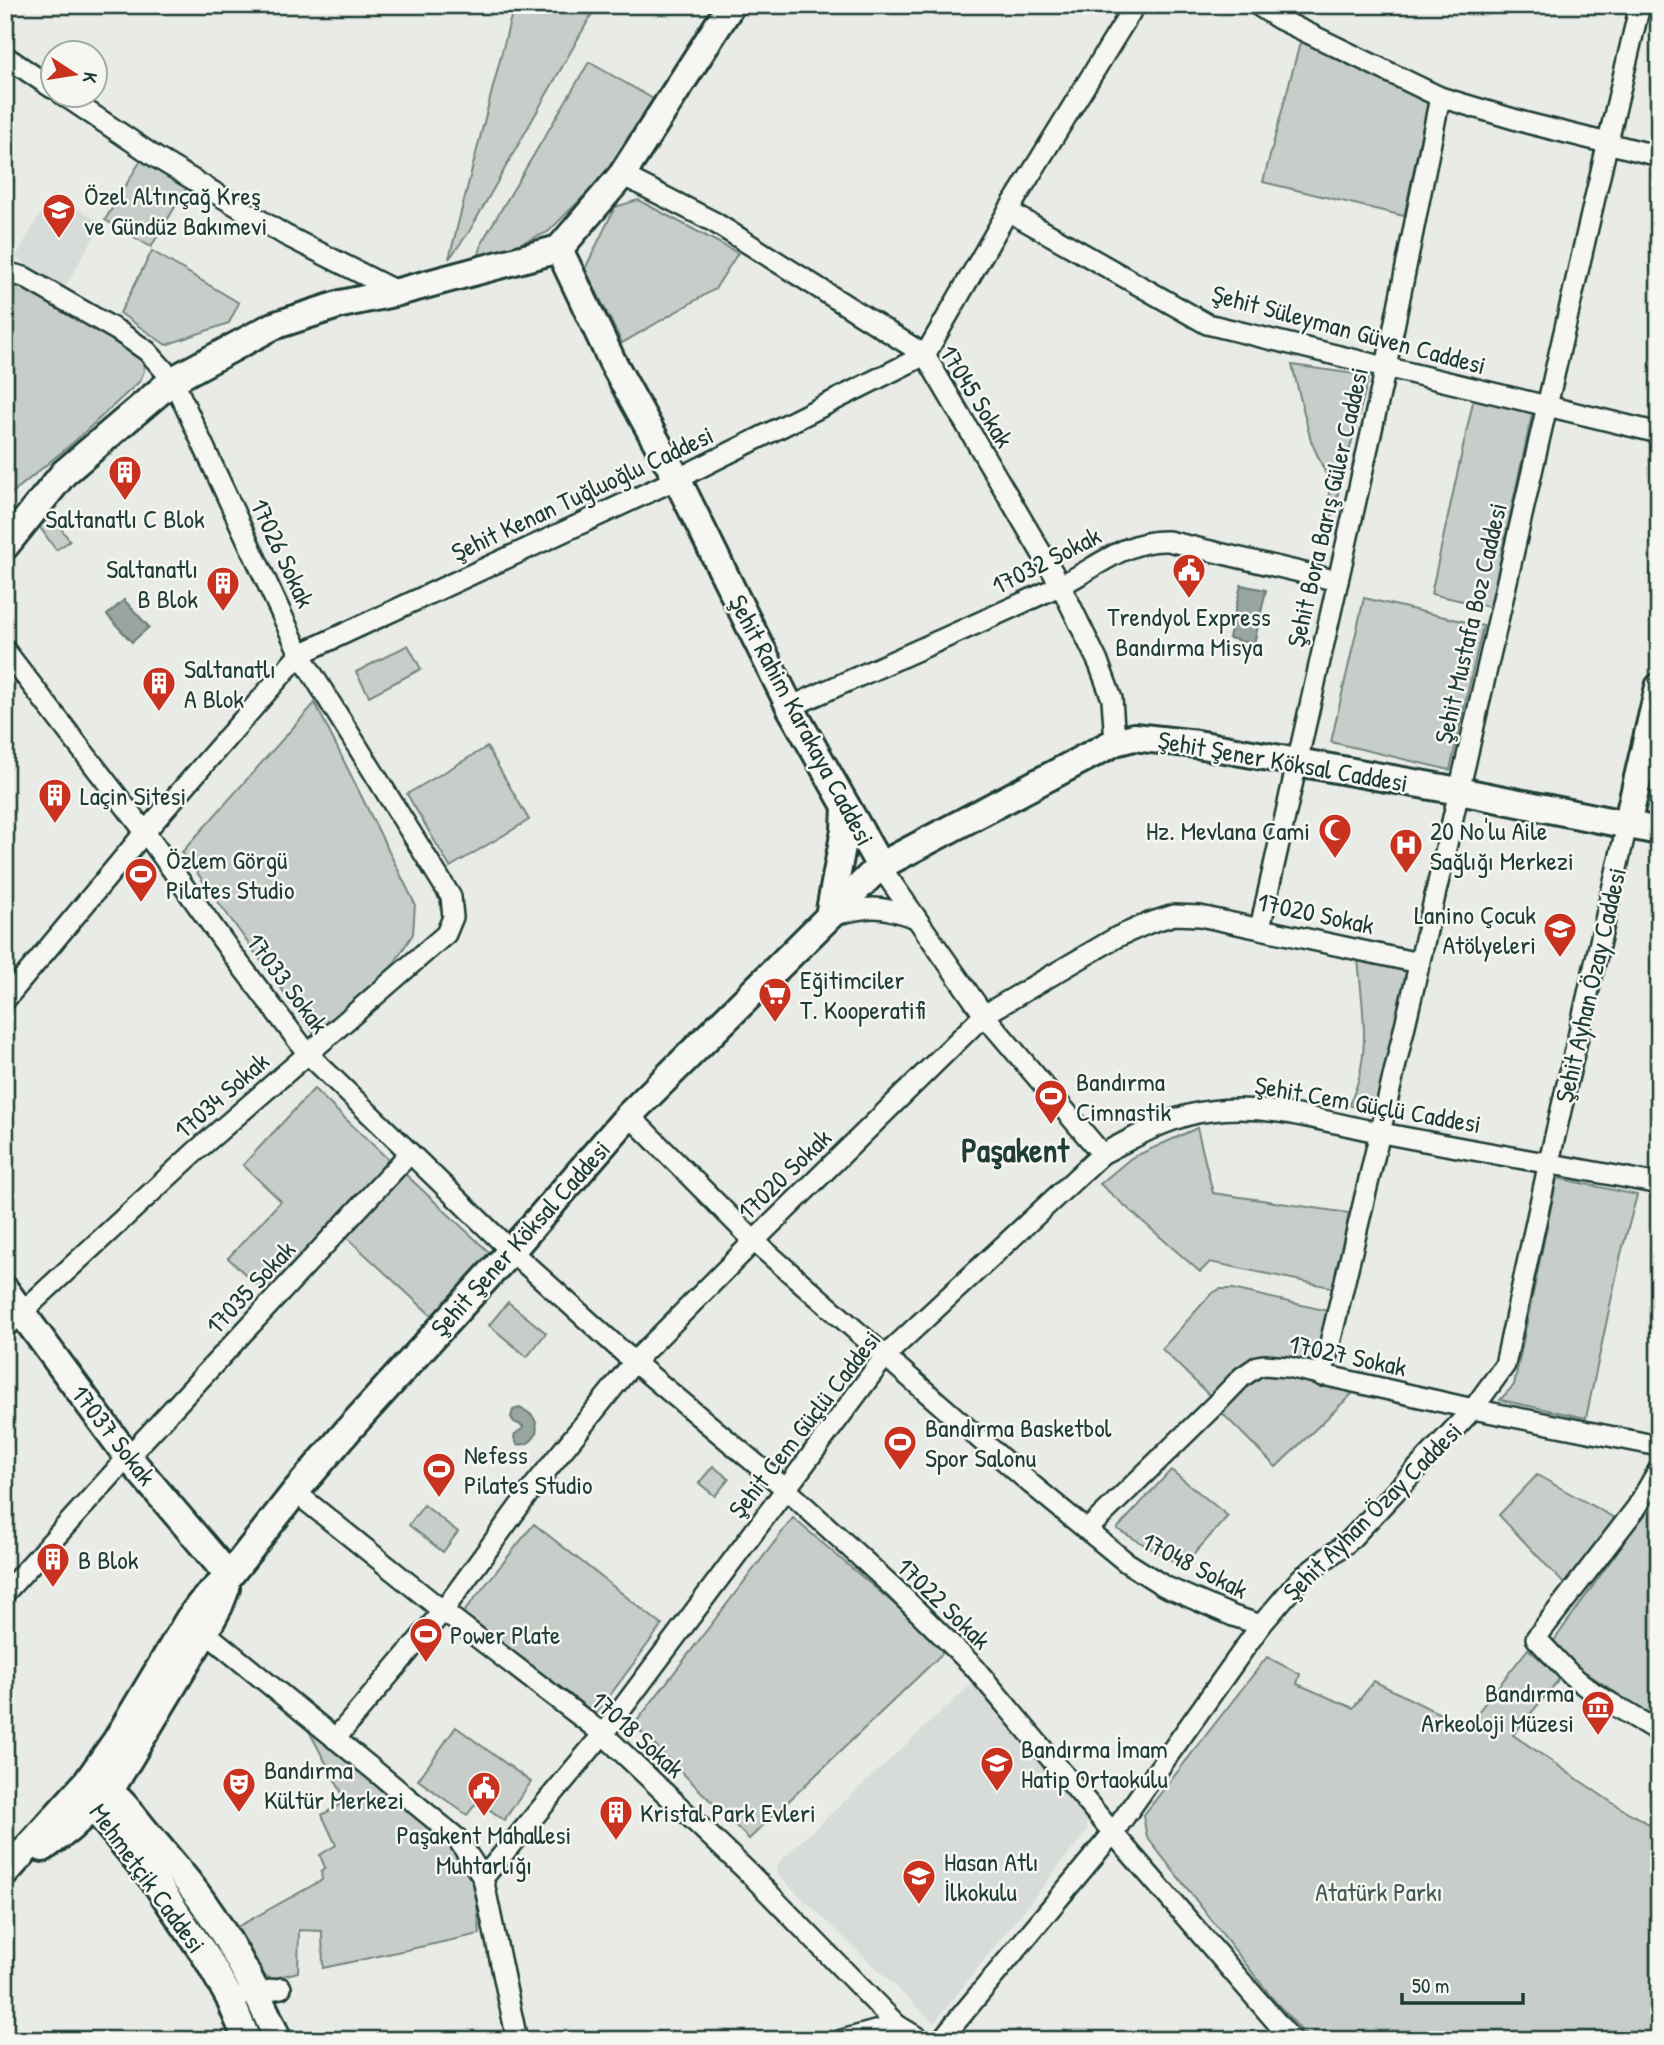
<svg xmlns="http://www.w3.org/2000/svg" width="1664" height="2045" font-family="'Patrick Hand',sans-serif">
  <style>
    .built { fill: #d8dcd8 }
    .green { fill: #c7cec9; stroke: #73867e; stroke-width: 2 }
    .water { fill: #99a6a0; stroke: #687c75; stroke-width: 2 }
    .lines { fill: none; stroke-linecap: round; stroke-linejoin: round }
    .street-casing { stroke: #1f3d34; stroke-width: 24 }
    .secondary-casing { stroke: #1f3d34; stroke-width: 32 }
    .street { stroke: #f6f6f2; stroke-width: 19 }
    .secondary { stroke: #f6f6f2; stroke-width: 26 }
    .labels { text-anchor: middle; dominant-baseline: central; stroke-width: 5; stroke-linejoin: round; paint-order: stroke }
    .poi-label { font-size: 26px; fill: #1f3d34; stroke: #f6f6f2; text-anchor: start }
    .street-label { font-size: 26px; fill: #1f3d34; stroke: #f6f6f2 }
    .park-label { font-size: 26px; fill: #415a52; stroke: #f6f6f2 }
    .district-label { font-size: 33px; font-weight: bold; fill: #1f3d34; stroke: #f6f6f2 }
  </style>
  <rect width="100%" height="100%" fill="#e9ebe7"/>
  <filter id="ink" filterUnits="userSpaceOnUse"><feTurbulence type="fractalNoise" baseFrequency=".0143" numOctaves="2"/><feDisplacementMap in="SourceGraphic" scale="14" xChannelSelector="R" yChannelSelector="G"/><feConvolveMatrix kernelMatrix="1 2 1 2 8 2 1 2 1" color-interpolation-filters="sRGB"/></filter>
  <g filter="url(#ink)">
    <g class="built">
      <polygon points="52,194 102,223 65,287 15,258"/>
      <polygon points="975,1681 984,1682 1086,1817 1087,1831 934,2023 779,1876 776,1867 782,1859"/>
    </g>
    <g class="green">
      <polygon points="514,5 597,5 469,232 449,259"/>
      <polygon points="1301,39 1428,103 1404,216 1263,182"/>
      <polygon points="589,62 655,100 607,173 548,232 500,252 478,259 482,242"/>
      <polygon points="141,160 187,187 151,247 105,220"/>
      <polygon points="638,200 738,253 715,289 622,343 585,269 615,207"/>
      <polygon points="152,251 239,303 229,323 166,345 120,313"/>
      <polygon points="5,280 33,292 126,346 143,361 144,371 140,381 75,441 5,499"/>
      <polygon points="1292,365 1369,376 1325,543 1330,483 1311,441"/>
      <polygon points="1474,397 1533,410 1490,607 1431,594"/>
      <polygon points="52,516 70,541 56,550 39,526"/>
      <polygon points="1364,598 1483,626 1450,770 1331,742"/>
      <polygon points="408,645 421,669 369,696 356,672"/>
      <polygon points="315,703 415,904 413,934 391,968 320,1042 182,852"/>
      <polygon points="487,747 529,820 450,867 407,794"/>
      <path d="M 1358,960 L 1411,969 L 1377,1113 L 1349,1105 C 1372,1058 1363,1010 1358,960 Z"/>
      <polygon points="314,1089 390,1161 266,1294 228,1258 281,1201 243,1165"/>
      <polygon points="1197,1128 1213,1193 1349,1213 1335,1288 1210,1262 1200,1272 1100,1184 1131,1158"/>
      <polygon points="403,1172 490,1253 432,1316 345,1236"/>
      <polygon points="1557,1178 1637,1195 1621,1254 1586,1418 1500,1400 1514,1385"/>
      <polygon points="1220,1289 1233,1289 1332,1312 1317,1365 1254,1356 1211,1397 1162,1349 1211,1294"/>
      <polygon points="508,1302 546,1333 527,1357 489,1325"/>
      <path d="M 1274,1373 L 1355,1391 L 1276,1467 L 1220,1411 C 1237,1394 1250,1377 1274,1373 Z"/>
      <polygon points="713,1466 729,1479 715,1496 699,1483"/>
      <polygon points="1171,1470 1228,1516 1184,1565 1171,1560 1117,1529"/>
      <polygon points="1537,1475 1618,1520 1567,1587 1499,1515"/>
      <polygon points="1659,1493 1659,1722 1566,1659 1553,1642"/>
      <polygon points="424,1505 458,1532 443,1552 409,1525"/>
      <polygon points="793,1518 947,1649 749,1839 634,1725"/>
      <polygon points="534,1524 662,1625 596,1714 463,1613"/>
      <polygon points="1528,1649 1561,1677 1513,1735 1614,1804 1659,1830 1659,2040 1310,2040 1273,1999 1147,1837 1143,1816 1267,1657 1300,1674 1297,1684 1353,1708 1374,1681 1466,1727"/>
      <polygon points="456,1727 531,1782 504,1820 478,1801 467,1815 418,1780"/>
      <polygon points="308,1729 433,1824 467,1869 475,1886 480,1934 323,1968 322,1931 299,1930 298,1972 272,1979 262,1975 230,1931 322,1880 321,1871 325,1868 320,1855 336,1845 322,1815 346,1801"/>
    </g>
    <g class="water">
      <polygon points="1241,585 1266,590 1254,644 1229,638"/>
      <polygon points="124,600 149,627 132,642 107,615"/>
      <path d="M 519,1408 C 548,1417 537,1449 517,1444 L 514,1438 L 515,1434 L 522,1429 L 523,1426 L 514,1422 L 511,1417 L 513,1410 Z"/>
    </g>
    <g class="lines">
      <defs>
        <g id="street">
          <polyline points="1257,5 1279,19 1440,97 1527,123 1659,156"/>
          <polyline points="5,56 52,88"/>
          <polyline points="62,94 157,158 285,235 398,292"/>
          <polyline points="622,175 714,222 925,355 1061,586 1099,664 1112,699 1115,742"/>
          <polyline points="1008,211 1207,324 1659,433"/>
          <polyline points="5,272 24,277 118,331 147,351 173,380 300,654 451,897 453,917 446,934 195,1152 5,1328"/>
          <polyline points="5,650 145,832 233,955 308,1054 511,1251 634,1362 786,1489 895,1589 974,1667 1113,1833 1292,2040"/>
          <path d="M 790,707 C 879,667 969,628 1057,587 C 1094,570 1125,539 1168,541 L 1338,581"/>
          <polyline points="880,866 984,1015 1102,1154"/>
          <path d="M 830,916 C 870,906 877,904 916,918"/>
          <polyline points="1260,928 1386,367 1440,97"/>
          <polyline points="5,1000 145,832 300,654 677,479 925,355 1008,211 1135,5"/>
          <polyline points="629,1115 754,1241 1031,1484 1126,1562 1164,1586 1233,1616 1261,1625"/>
          <path d="M 1322,1376 C 1433,920 1532,461 1640,5"/>
          <polyline points="1659,1469 1637,1507 1536,1638 1571,1675 1594,1693 1659,1732"/>
          <polyline points="295,1492 443,1611 603,1734 749,1873 897,2025 922,2040"/>
          <polyline points="1087,1530 1215,1405 1242,1377 1258,1366 1265,1365 1288,1367 1473,1409 1659,1446"/>
          <polyline points="5,1593 128,1457 410,1153"/>
          <polyline points="205,1632 457,1838 483,1878 517,2040"/>
          <polyline points="335,1739 443,1611 534,1486 634,1362 754,1241 984,1015 1117,937 1149,923 1174,915 1200,916 1419,963"/>
          <path d="M 483,1878 L 603,1734 L 886,1355 L 1102,1154 C 1135,1137 1172,1115 1210,1111 C 1269,1103 1325,1122 1382,1133 C 1474,1151 1567,1166 1659,1184"/>
          <polyline points="245,1995 281,1988"/>
          <polyline points="842,2040 897,2025"/>
          <polyline points="941,2040 1113,1833 1261,1625 1301,1578 1348,1542 1473,1409 1505,1365 1549,1162 1627,825"/>
        </g>
        <g id="secondary">
          <polyline points="559,249 612,361 677,479 790,707 880,866"/>
          <polyline points="5,546 64,473 173,380 273,326 341,304 398,292 559,249 622,175 731,5"/>
          <polyline points="1627,825 1659,687"/>
          <polyline points="829,916 845,830 846,806"/>
          <polyline points="5,1290 128,1457 229,1576"/>
          <path d="M 96,1785 C 117,1792 132,1815 146,1832 C 160,1848 174,1865 187,1881 C 225,1929 254,1984 278,2040"/>
          <polyline points="88,1791 90,1801 93,1807 156,1883 207,1958 229,1997 247,2040"/>
          <polyline points="43,1848 69,1829 109,1792 205,1632 219,1606 226,1588"/>
          <polyline points="5,1873 87,1782 116,1741 189,1619 201,1603 229,1576 295,1492 349,1429 511,1251 629,1115 880,866 1115,742 1134,737 1197,744 1459,791 1659,831"/>
        </g>
      </defs>
      <use href="#street" class="street-casing"/>
      <use href="#secondary" class="secondary-casing"/>
      <use href="#street" class="street"/>
      <use href="#secondary" class="secondary"/>
    </g>
  </g>
  <defs>
    <symbol id="school-pin" viewBox="-11 -11 22 30"><path d="M0 17L-7.5 6A9.5 9.5 0 1 1 7.5 6Z" fill="#c8321e" stroke="#f6f6f2"/><path d="M0-5L7-2L0 1L-7-2ZM-4 1L0 2.5L4 1V4Q0 6-4 4Z" fill="#fff"/></symbol>
    <symbol id="building-pin" viewBox="-11 -11 22 30"><path d="M0 17L-7.5 6A9.5 9.5 0 1 1 7.5 6Z" fill="#c8321e" stroke="#f6f6f2"/><path d="M-4-6H4V6H1V3H-1V6H-4ZM-2.5-4.3h1.7v1.8h-1.7ZM.8-4.3h1.7v1.8H.8ZM-2.5-1h1.7V.8h-1.7ZM.8-1h1.7V.8H.8Z" fill="#fff"/></symbol>
    <symbol id="civic-pin" viewBox="-11 -11 22 30"><path d="M0 17L-7.5 6A9.5 9.5 0 1 1 7.5 6Z" fill="#c8321e" stroke="#f6f6f2"/><path d="M-.6-6.5H3V-4.5H.6V-3L4-1V1h2V6H-6V1h2V-1L-.6-3ZM-1.2 2.5V6h2.4V2.5Z" fill="#fff"/></symbol>
    <symbol id="mosque-pin" viewBox="-11 -11 22 30"><path d="M0 17L-7.5 6A9.5 9.5 0 1 1 7.5 6Z" fill="#c8321e" stroke="#f6f6f2"/><path d="M3.5-4.9A6 6 0 1 0 3.5 4.9A5 5 0 1 1 3.5-4.9Z" fill="#fff"/></symbol>
    <symbol id="hospital-pin" viewBox="-11 -11 22 30"><path d="M0 17L-7.5 6A9.5 9.5 0 1 1 7.5 6Z" fill="#c8321e" stroke="#f6f6f2"/><path d="M-5-5h3v3.5h4V-5h3V5h-3V1.5h-4V5h-3Z" fill="#fff"/></symbol>
    <symbol id="stadium-pin" viewBox="-11 -11 22 30"><path d="M0 17L-7.5 6A9.5 9.5 0 1 1 7.5 6Z" fill="#c8321e" stroke="#f6f6f2"/><path d="M0-5a6.5 5 0 1 0 0 10a6.5 5 0 1 0 0-10ZM-3.5-1.8h7v3.6h-7Z" fill="#fff"/></symbol>
    <symbol id="supermarket-pin" viewBox="-11 -11 22 30"><path d="M0 17L-7.5 6A9.5 9.5 0 1 1 7.5 6Z" fill="#c8321e" stroke="#f6f6f2"/><path d="M-6-5.5h2.5l.6 2H6L4.5 2H-2.5L-4.4-4H-6ZM-1.5 3.2a1.3 1.3 0 1 0 .1 0ZM3 3.2a1.3 1.3 0 1 0 .1 0Z" fill="#fff"/></symbol>
    <symbol id="museum-pin" viewBox="-11 -11 22 30"><path d="M0 17L-7.5 6A9.5 9.5 0 1 1 7.5 6Z" fill="#c8321e" stroke="#f6f6f2"/><path d="M0-6L6-3V-2H-6V-3ZM-5-1h2V3h-2ZM-1-1h2V3h-2ZM3-1h2V3H3ZM-6 4H6V6H-6Z" fill="#fff"/></symbol>
    <symbol id="theatre-pin" viewBox="-11 -11 22 30"><path d="M0 17L-7.5 6A9.5 9.5 0 1 1 7.5 6Z" fill="#c8321e" stroke="#f6f6f2"/><path d="M-5-5.5Q0-4 5-5.5V0Q5 5 0 6Q-5 5-5 0ZM-3.3-2.5H-1v1.5H-3.3ZM1-2.5H3.3v1.5H1ZM-2.8 1Q0 5.5 2.8 1Z" fill="#fff"/></symbol>
  </defs>
  <g fill-rule="evenodd">
    <use href="#school-pin" x="40" y="191" width="38" height="52"/>
    <use href="#building-pin" x="106" y="453" width="38" height="52"/>
    <use href="#civic-pin" x="1170" y="551" width="38" height="52"/>
    <use href="#building-pin" x="204" y="564" width="38" height="52"/>
    <use href="#building-pin" x="140" y="664" width="38" height="52"/>
    <use href="#building-pin" x="36" y="776" width="38" height="52"/>
    <use href="#mosque-pin" x="1316" y="811" width="38" height="52"/>
    <use href="#hospital-pin" x="1387" y="826" width="38" height="52"/>
    <use href="#stadium-pin" x="122" y="855" width="38" height="52"/>
    <use href="#school-pin" x="1541" y="910" width="38" height="52"/>
    <use href="#supermarket-pin" x="756" y="975" width="38" height="52"/>
    <use href="#stadium-pin" x="1032" y="1077" width="38" height="52"/>
    <use href="#stadium-pin" x="881" y="1423" width="38" height="52"/>
    <use href="#stadium-pin" x="420" y="1450" width="38" height="52"/>
    <use href="#building-pin" x="34" y="1540" width="38" height="52"/>
    <use href="#stadium-pin" x="407" y="1615" width="38" height="52"/>
    <use href="#museum-pin" x="1579" y="1688" width="38" height="52"/>
    <use href="#school-pin" x="978" y="1744" width="38" height="52"/>
    <use href="#theatre-pin" x="220" y="1765" width="38" height="52"/>
    <use href="#civic-pin" x="465" y="1769" width="38" height="52"/>
    <use href="#building-pin" x="597" y="1793" width="38" height="52"/>
    <use href="#school-pin" x="900" y="1857" width="38" height="52"/>
  </g>
  <g class="labels">
    <g class="poi-label">
      <text x="84" y="195">Özel Altınçağ Kreş<tspan x="84" dy="30">ve Gündüz Bakımevi</tspan></text>
      <text x="125" y="518" text-anchor="middle">Saltanatlı C Blok</text>
      <text x="198" y="568" text-anchor="end">Saltanatlı<tspan x="198" dy="30">B Blok</tspan></text>
      <text x="1189" y="616" text-anchor="middle">Trendyol Express<tspan x="1189" dy="30">Bandırma Misya</tspan></text>
      <text x="184" y="668">Saltanatlı<tspan x="184" dy="30">A Blok</tspan></text>
      <text x="80" y="795">Laçin Sitesi</text>
      <text x="1310" y="830" text-anchor="end">Hz. Mevlana Cami</text>
      <text x="1430" y="830">20 No'lu Aile<tspan x="1430" dy="30">Sağlığı Merkezi</tspan></text>
      <text x="166" y="859">Özlem Görgü<tspan x="166" dy="30">Pilates Studio</tspan></text>
      <text x="1536" y="914" text-anchor="end">Lanino Çocuk<tspan x="1536" dy="30">Atölyeleri</tspan></text>
      <text x="800" y="979">Eğitimciler<tspan x="800" dy="30">T. Kooperatifi</tspan></text>
      <text x="1076" y="1081">Bandırma<tspan x="1076" dy="30">Cimnastik</tspan></text>
      <text x="925" y="1427">Bandırma Basketbol<tspan x="925" dy="30">Spor Salonu</tspan></text>
      <text x="464" y="1454">Nefess<tspan x="464" dy="30">Pilates Studio</tspan></text>
      <text x="78" y="1559">B Blok</text>
      <text x="450" y="1634">Power Plate</text>
      <text x="1574" y="1692" text-anchor="end">Bandırma<tspan x="1574" dy="30">Arkeoloji Müzesi</tspan></text>
      <text x="1021" y="1748">Bandırma İmam<tspan x="1021" dy="30">Hatip Ortaokulu</tspan></text>
      <text x="264" y="1769">Bandırma<tspan x="264" dy="30">Kültür Merkezi</tspan></text>
      <text x="640" y="1812">Kristal Park Evleri</text>
      <text x="484" y="1834" text-anchor="middle">Paşakent Mahallesi<tspan x="484" dy="30">Muhtarlığı</tspan></text>
      <text x="944" y="1861">Hasan Atlı<tspan x="944" dy="30">İlkokulu</tspan></text>
    </g>
    <g class="street-label">
      <text transform="translate(1349 329) rotate(15)">Şehit Süleyman Güven Caddesi</text>
      <text transform="translate(977 396) rotate(58)">17045 Sokak</text>
      <text transform="translate(582 493) rotate(-25)">Şehit Kenan Tuğluoğlu Caddesi</text>
      <text transform="translate(1327 507) rotate(-77)">Şehit Bora Barış Güler Caddesi</text>
      <text transform="translate(283 553) rotate(65)">17026 Sokak</text>
      <text transform="translate(1046 560) rotate(-27)">17032 Sokak</text>
      <text transform="translate(1470 623) rotate(-77)">Şehit Mustafa Boz Caddesi</text>
      <text transform="translate(802 720) rotate(62)">Şehit Rahim Karakaya Caddesi</text>
      <text transform="translate(1283 761) rotate(10)">Şehit Şener Köksal Caddesi</text>
      <text transform="translate(1316 913) rotate(12)">17020 Sokak</text>
      <text transform="translate(288 983) rotate(53)">17033 Sokak</text>
      <text transform="translate(1590 985) rotate(-77)">Şehit Ayhan Özay Caddesi</text>
      <text transform="translate(221 1095) rotate(-41)">17034 Sokak</text>
      <text transform="translate(1368 1104) rotate(10)">Şehit Cem Güçlü Caddesi</text>
      <text transform="translate(784 1174) rotate(-44)">17020 Sokak</text>
      <text transform="translate(520 1238) rotate(-48)">Şehit Şener Köksal Caddesi</text>
      <text transform="translate(250 1287) rotate(-47)">17035 Sokak</text>
      <text transform="translate(1348 1355) rotate(12)">17027 Sokak</text>
      <text transform="translate(804 1424) rotate(-52)">Şehit Cem Güçlü Caddesi</text>
      <text transform="translate(114 1435) rotate(52)">17037 Sokak</text>
      <text transform="translate(1372 1511) rotate(-45)">Şehit Ayhan Özay Caddesi</text>
      <text transform="translate(1195 1565) rotate(27)">17048 Sokak</text>
      <text transform="translate(944 1603) rotate(44)">17022 Sokak</text>
      <text transform="translate(638 1734) rotate(42)">17018 Sokak</text>
      <text transform="translate(148 1878) rotate(54)">Mehmetçik Caddesi</text>
    </g>
    <g class="park-label">
      <text x="1379" y="1891">Atatürk Parkı</text>
    </g>
    <g class="district-label">
      <text x="1015" y="1150">Paşakent</text>
    </g>
  </g>
  <rect width="1664" height="2045" fill="none" stroke="#f6f6f2" stroke-width="28"/>
  <rect x="14" y="14" width="1636" height="2017" fill="none" stroke="#1f3d34" stroke-width="2.5" filter="url(#ink)"/>
  <g transform="translate(74 74) rotate(102)"><circle r="33" fill="#f6f6f2" stroke="#a0aca6" stroke-width="2"/>
  <path d="M0-5L12 26L0 18L-12 26Z" fill="#c8321e"/>
  <text y="-10" font-size="19" font-weight="bold" text-anchor="middle" fill="#1f3d34">K</text>
  </g>
  <path d="M1402 1993v10h121v-10" fill="none" stroke="#1f3d34" stroke-width="3.5"/>
  <text x="1412" y="1993" font-size="21" fill="#1f3d34" stroke="#f6f6f2" stroke-width="5" paint-order="stroke">50 m</text>
</svg>
